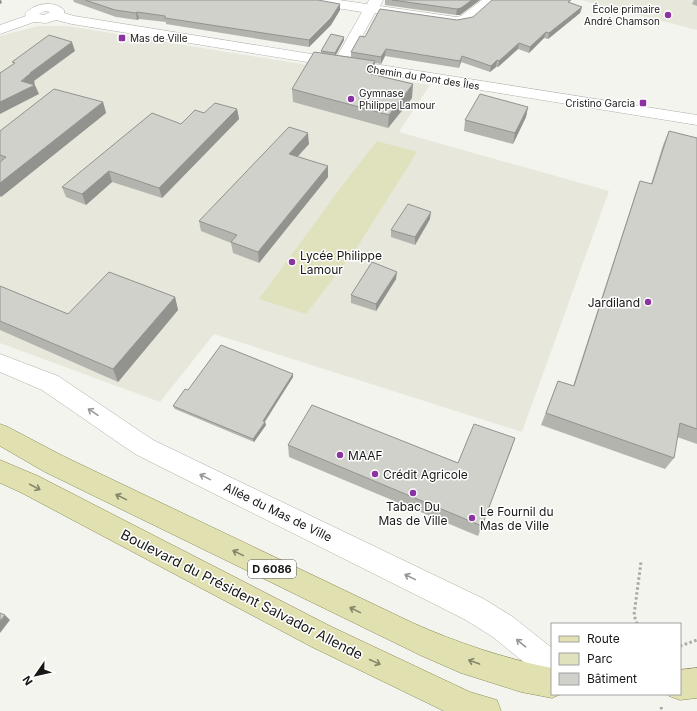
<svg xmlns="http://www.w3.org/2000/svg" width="697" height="711" font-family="Inter,sans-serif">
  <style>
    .built { fill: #e7e8db }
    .green { fill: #e0e1bd }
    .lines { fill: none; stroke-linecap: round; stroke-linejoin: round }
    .minor-casing { stroke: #aeaea9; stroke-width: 1 }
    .major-casing { stroke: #8c8d58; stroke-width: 1 }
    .path { stroke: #a9a9a5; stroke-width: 3; stroke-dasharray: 2.5 2.5; stroke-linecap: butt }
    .minor { fill: #fff; fill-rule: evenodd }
    .major { fill: #e0e0b0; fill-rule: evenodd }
    .wall { fill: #b4b4af }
    .shaded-wall { fill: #92928f }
    .building { fill: #d1d1cc; stroke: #92928f }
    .oneway { stroke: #979796 }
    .oneway2 { stroke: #86866a }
    .poi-dot { fill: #8b33a0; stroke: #fff; stroke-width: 1.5 }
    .labels { text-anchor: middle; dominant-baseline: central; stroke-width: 3; stroke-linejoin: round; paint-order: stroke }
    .far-poi-label { font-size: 10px; fill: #171715; stroke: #fff; text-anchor: end }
    .far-street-label { font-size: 10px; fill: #171715; stroke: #fff }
    .shield { fill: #fff; stroke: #5d5d5b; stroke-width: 1 }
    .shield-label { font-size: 11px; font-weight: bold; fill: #171715 }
    .poi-label { font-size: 12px; fill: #171715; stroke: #fff; text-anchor: start }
    .street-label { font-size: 12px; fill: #171715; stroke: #fff }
    .near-street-label { font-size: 14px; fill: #171715; stroke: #fff }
  </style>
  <rect width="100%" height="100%" fill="#f3f4ee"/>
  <g class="built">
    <polygon points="581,0 697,0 697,30"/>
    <polygon points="38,26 68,26 430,85 399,132 609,191 522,432 214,334 160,402 0,343 0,36"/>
  </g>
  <polygon class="green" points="377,141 417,152 356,249 306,314 259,299 345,182"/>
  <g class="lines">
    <defs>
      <g id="minor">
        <path d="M 304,0 L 339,0 L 367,4 L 369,0 L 383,0 L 380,6 L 456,17 L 461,16 L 482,0 L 497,0 L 471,22 L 456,25 L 375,13 L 349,60 L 697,115 L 697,125 L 72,24 L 56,20 L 46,23 L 34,22 L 0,34 L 0,25 L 26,16 L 25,14 C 33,3 55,0 64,10 L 64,13 L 74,16 L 336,58 L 362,12 L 311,4 L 306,3 ZM 45,11 L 50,12 L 44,15 L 39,14 Z"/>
        <polygon points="0,354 58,376 153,440 484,599 513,617 552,648 552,682 542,677 493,637 464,619 135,454 42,390 0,372"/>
      </g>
      <g id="major">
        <path d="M 0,424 L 8,427 L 63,456 L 413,623 C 458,643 503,658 552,668 L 552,694 L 561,694 L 552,698 L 521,692 L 461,673 L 422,656 L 45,472 L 0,446 Z"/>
        <polygon points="0,460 38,476 332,627 470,692 497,700 501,711 444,711 312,647 20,492 0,483"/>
        <polygon points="697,668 697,698 680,700 669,696 669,694 680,694 680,670"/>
      </g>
    </defs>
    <use href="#minor" class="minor-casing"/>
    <use href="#major" class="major-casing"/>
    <g class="path">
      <polyline points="637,624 634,615 641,562"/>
      <polyline points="680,646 697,640"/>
      <polyline points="661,707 662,711"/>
    </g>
    <use href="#minor" class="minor"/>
    <use href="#major" class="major"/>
  </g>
  <g class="wall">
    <polygon points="73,0 318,0 340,10 331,25 309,47 166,24 166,22 139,19 137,20 116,17 74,2"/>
    <polygon points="385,0 480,0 460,15 456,15 385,5"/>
    <polygon points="694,0 697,0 697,6 692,4"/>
    <polygon points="570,3 582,7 580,13 548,39 544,38 529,53 518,49 498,67 496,67 490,72 461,62 459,68 385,56 381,64 375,63 374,75 412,98 388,128 293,102 292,89 321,53 321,51 344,40 336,55 351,57 351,52 365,37 457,20"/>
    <polygon points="103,102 106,113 1,197 0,196 0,131"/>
    <polygon points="528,107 526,117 513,144 464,131 465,120"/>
    <polygon points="237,109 239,119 162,198 112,182 86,205 66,197 62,187 181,124 204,113"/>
    <polygon points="669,131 697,138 697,444 677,437 674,458 665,469 541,425 558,381 573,386 635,195 640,181 651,184 663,145"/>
    <polygon points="309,144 297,157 328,166 328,177 259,263 233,253 231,243 201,231 199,221"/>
    <polygon points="430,219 415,245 391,237 391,230"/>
    <polygon points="396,279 376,311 351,303 351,295"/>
    <polygon points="0,286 68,314 175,297 178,310 118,382 0,330"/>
    <polygon points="293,377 265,422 266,425 254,442 175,409 173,406 188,390"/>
    <polygon points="515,438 478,536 289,457 288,445 458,463"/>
  </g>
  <g class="shaded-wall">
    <polygon points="0,0 1,0 2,3 0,4"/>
    <polygon points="472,0 480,0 460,15 456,15 457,9"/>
    <polygon points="340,4 340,10 331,25 309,47 309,40"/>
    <polygon points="582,7 580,13 548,39 549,33"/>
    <polygon points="137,12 139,19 137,20 136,13"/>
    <polygon points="546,32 544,38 529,53 530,47"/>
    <polygon points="344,37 344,40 335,56 335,53"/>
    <polygon points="72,42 75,51 34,81 35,83 28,88 35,85 39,94 0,114 0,102 30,73"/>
    <polygon points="519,43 518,49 498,67 499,61"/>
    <polygon points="386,49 385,56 381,64 381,57"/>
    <polygon points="462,56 461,62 459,68 460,61"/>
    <polygon points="497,60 496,67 490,72 491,66"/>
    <polygon points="375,61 374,74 367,73"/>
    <polygon points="413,84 412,98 388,128 389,115"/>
    <polygon points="103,102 106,113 1,197 0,195 0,183"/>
    <polygon points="528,107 526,117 513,144 515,133"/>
    <polygon points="237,109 239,119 162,198 159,188"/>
    <polygon points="308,133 309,144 290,165 289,154"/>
    <polygon points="328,166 328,177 259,263 258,252"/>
    <polygon points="109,171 112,182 86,205 82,194"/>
    <polygon points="431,212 430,219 415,245 415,237"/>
    <polygon points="397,272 396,279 376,311 376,304"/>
    <polygon points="175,297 178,310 118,382 113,369"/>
    <polygon points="293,374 293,377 263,424 263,421"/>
    <polygon points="265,422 266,425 254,442 253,439"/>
    <polygon points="515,438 511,450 478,536 482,526"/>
    <polygon points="5,615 10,620 0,633 0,621"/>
  </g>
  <g class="building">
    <polygon points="85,0 318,0 340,4 331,18 309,40 165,18 165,16 137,12 136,13 115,10"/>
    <polygon points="392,0 472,0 461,8 457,9"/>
    <polygon points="492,0 571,0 568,2 582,7 549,33 546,32 530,47 519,43 499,61 497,60 491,66 462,56 460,61 386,49 381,57 351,52 360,36 365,37 380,9 457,20 473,17"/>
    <polygon points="331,34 344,37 335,53 321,51"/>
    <polygon points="49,35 72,42 30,73 31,73 21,81 35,85 0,102 0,73 15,63 12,62"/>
    <polygon points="314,52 375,61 367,73 413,84 389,115 292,89"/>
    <polygon points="54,89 103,102 0,183 0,162 6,157 0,155 0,131"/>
    <polygon points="480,94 528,107 515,133 465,120"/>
    <polygon points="215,103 237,109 159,188 109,171 82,194 62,187 152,113 181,124 195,110 204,113"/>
    <polygon points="289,127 308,133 289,154 328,166 258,252 231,242 237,235 199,221"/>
    <polygon points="669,131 697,138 697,429 680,423 674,458 546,413 558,381 574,386 640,181 652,184"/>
    <polygon points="408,204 431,212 415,237 391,230"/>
    <polygon points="372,262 397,272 376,304 351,295"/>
    <polygon points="109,272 175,297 113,369 0,321 0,286 68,314"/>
    <polygon points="221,345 293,374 263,421 265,422 253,439 173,406 185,389 188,390"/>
    <polygon points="312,405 458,463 474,424 515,438 482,526 288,445"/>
    <polygon points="0,613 5,615 0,621"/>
  </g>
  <defs><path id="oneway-shaft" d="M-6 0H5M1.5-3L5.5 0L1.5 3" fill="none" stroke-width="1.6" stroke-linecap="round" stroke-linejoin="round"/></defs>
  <g class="oneway">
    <use href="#oneway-shaft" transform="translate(93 412) rotate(-146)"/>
    <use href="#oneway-shaft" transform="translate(205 477) rotate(-154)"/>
    <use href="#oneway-shaft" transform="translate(410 577) rotate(-154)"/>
    <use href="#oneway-shaft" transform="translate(521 643) rotate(-140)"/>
  </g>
  <g class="oneway2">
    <use href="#oneway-shaft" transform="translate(35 487) rotate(28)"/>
    <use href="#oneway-shaft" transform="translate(121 497) rotate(-154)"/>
    <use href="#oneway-shaft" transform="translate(238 553) rotate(-154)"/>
    <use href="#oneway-shaft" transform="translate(355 610) rotate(-154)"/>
    <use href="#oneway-shaft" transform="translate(375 662) rotate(25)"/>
    <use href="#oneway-shaft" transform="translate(474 662) rotate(-160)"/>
  </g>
  <g class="poi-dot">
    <circle cx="668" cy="15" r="4"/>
    <rect x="118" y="34" width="8" height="8" rx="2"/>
    <circle cx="351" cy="99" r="4"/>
    <rect x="639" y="99" width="8" height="8" rx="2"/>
    <circle cx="292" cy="262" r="4"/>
    <circle cx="648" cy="302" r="4"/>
    <circle cx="340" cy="455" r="4"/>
    <circle cx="375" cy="474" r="4"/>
    <circle cx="413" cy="493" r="4"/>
    <circle cx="472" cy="518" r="4"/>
  </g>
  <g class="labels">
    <g class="far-poi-label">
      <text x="660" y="9">École primaire<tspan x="660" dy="12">André Chamson</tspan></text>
      <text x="130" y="38" text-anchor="start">Mas de Ville</text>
      <text x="359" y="93" text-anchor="start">Gymnase<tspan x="359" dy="12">Philippe Lamour</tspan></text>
      <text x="635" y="103">Cristino Garcia</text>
    </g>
    <g class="far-street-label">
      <text transform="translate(423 77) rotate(9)">Chemin du Pont des Îles</text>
    </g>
    <rect class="shield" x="248" y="560" width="48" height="18" rx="3"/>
    <g class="shield-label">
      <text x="272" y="569">D 6086</text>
    </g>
    <g class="poi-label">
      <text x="300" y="255">Lycée Philippe<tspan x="300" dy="14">Lamour</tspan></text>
      <text x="640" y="302" text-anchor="end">Jardiland</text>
      <text x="348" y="455">MAAF</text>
      <text x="383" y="474">Crédit Agricole</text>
      <text x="413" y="506" text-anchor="middle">Tabac Du<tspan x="413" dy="14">Mas de Ville</tspan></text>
      <text x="480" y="511">Le Fournil du<tspan x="480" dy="14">Mas de Ville</tspan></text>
    </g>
    <g class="street-label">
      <text transform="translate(278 512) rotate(26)">Allée du Mas de Ville</text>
    </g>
    <g class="near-street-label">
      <text transform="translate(242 594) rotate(27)">Boulevard du Président Salvador Allende</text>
    </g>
  </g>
  <rect x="551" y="623" width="130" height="72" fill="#ffffff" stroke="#a2a2a1"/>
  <rect x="559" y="636" width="20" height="6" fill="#e0e0b0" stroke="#a2a2a1"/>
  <text x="587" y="643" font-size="12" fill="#171715">Route</text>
  <rect x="559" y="653" width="20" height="12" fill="#e0e1bd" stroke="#a2a2a1"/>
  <text x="587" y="663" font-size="12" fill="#171715">Parc</text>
  <rect x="559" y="673" width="20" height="12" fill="#d1d1cc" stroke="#a2a2a1"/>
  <text x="587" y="683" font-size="12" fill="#171715">Bâtiment</text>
  <g transform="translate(36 675) rotate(236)" stroke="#ffffff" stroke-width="3" paint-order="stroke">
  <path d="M0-3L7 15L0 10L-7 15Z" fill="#171715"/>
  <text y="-6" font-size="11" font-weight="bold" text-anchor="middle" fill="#171715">N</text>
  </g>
</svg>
